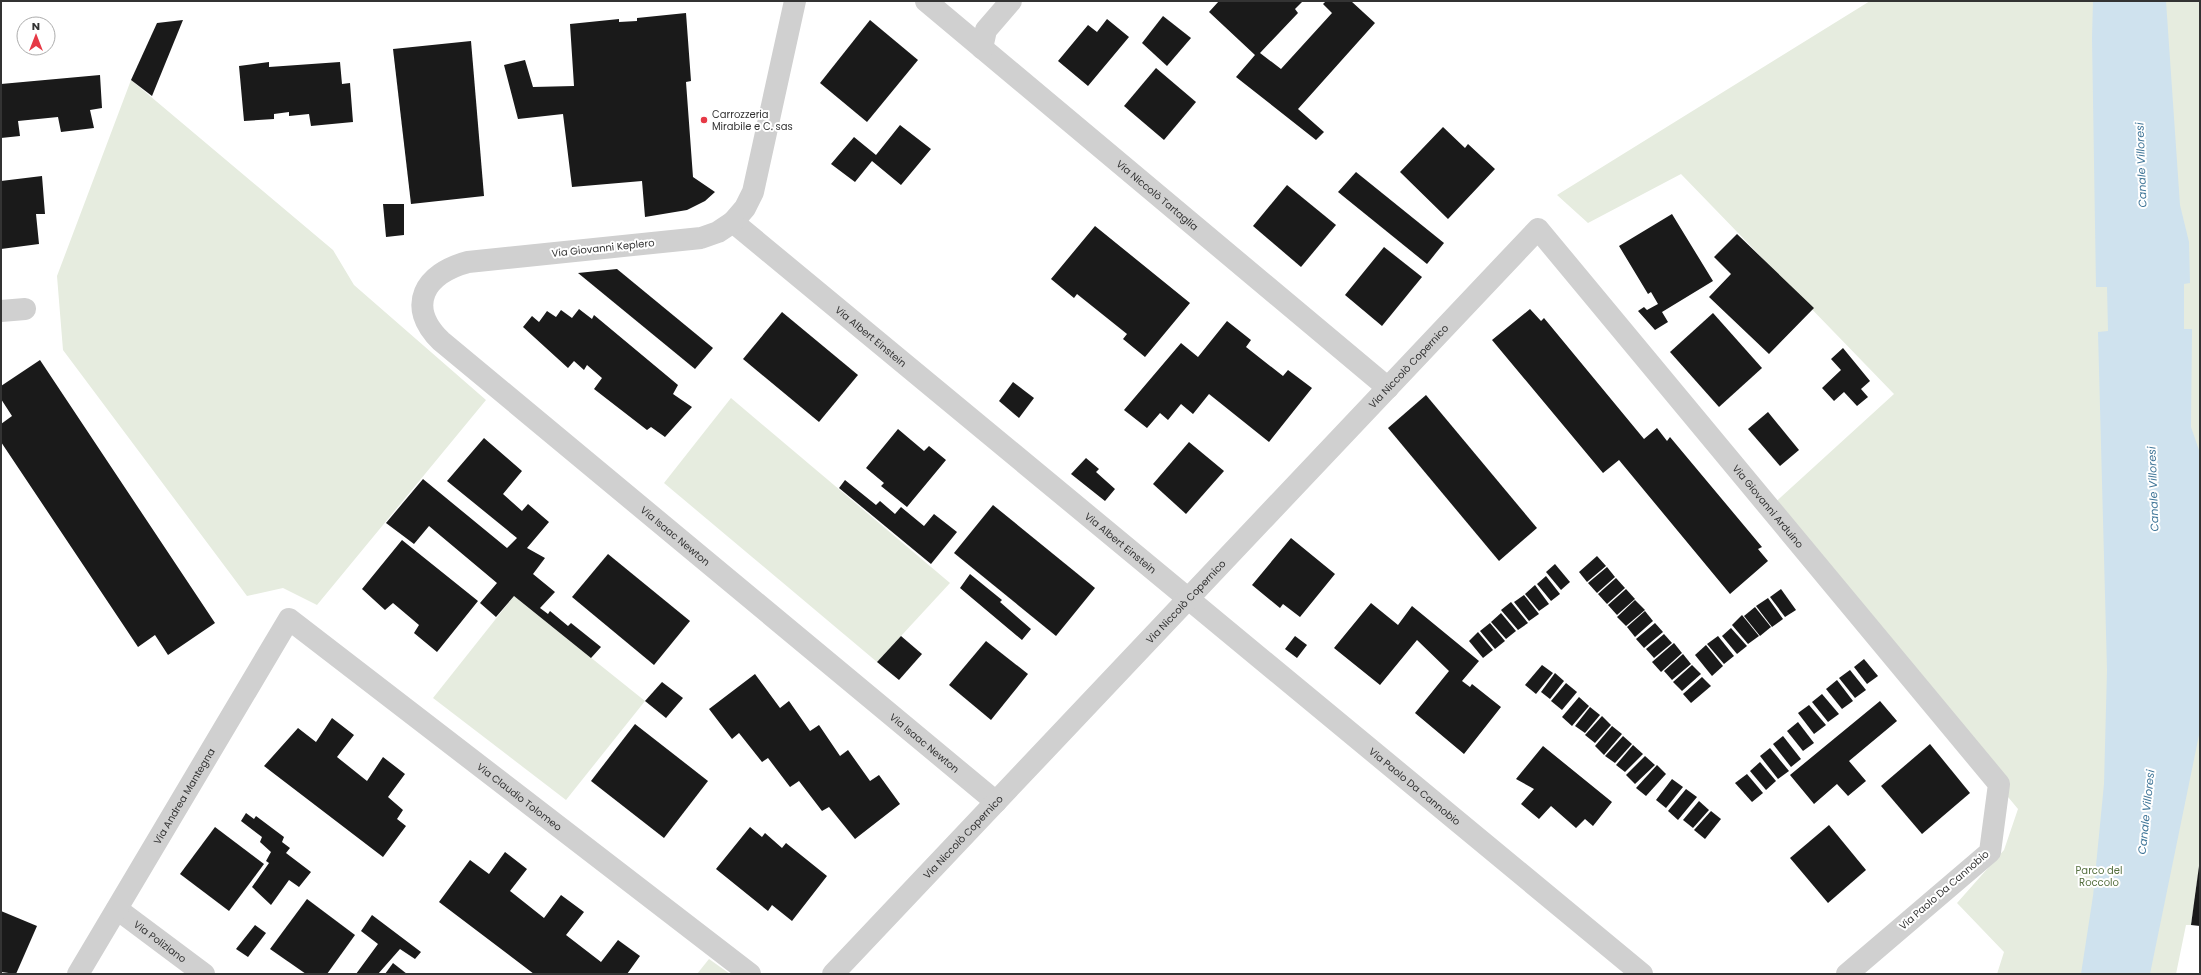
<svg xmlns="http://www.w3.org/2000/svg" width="2201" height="975" font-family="Poppins,sans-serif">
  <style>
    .green { fill: #e6ecdf }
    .water { fill: #cfe2ee }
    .building { fill: #1a1a1a }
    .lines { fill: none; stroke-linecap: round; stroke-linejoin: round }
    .minor { stroke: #d0d0d0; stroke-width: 22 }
    .poi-dot { fill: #e63946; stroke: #fff; stroke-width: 1.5 }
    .labels { text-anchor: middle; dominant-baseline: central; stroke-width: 4; stroke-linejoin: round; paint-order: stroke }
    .poi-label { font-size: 10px; fill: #333; stroke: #fff; text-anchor: start }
    .street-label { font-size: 10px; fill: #333; stroke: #fff }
    .park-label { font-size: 10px; fill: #56703f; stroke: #fff }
    .water-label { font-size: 11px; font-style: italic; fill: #3f7597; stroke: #fff }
  </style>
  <rect width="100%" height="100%" fill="#fff"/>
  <g class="green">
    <polygon points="1870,1 2200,1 2200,859 2191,925 2186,925 2176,974 1997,974 2004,952 1957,903 2004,850 2018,809 1769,508 1894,394 1681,174 1588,223 1557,195"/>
    <polygon points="131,80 333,250 354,285 486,400 317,605 283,588 247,596 63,350 57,276"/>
    <polygon points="731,398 950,583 877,662 664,483"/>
    <polygon points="514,596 645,701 566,800 433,698"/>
    <polygon points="709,959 730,974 697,974"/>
  </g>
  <polygon class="water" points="2093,1 2166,1 2180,205 2189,242 2190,283 2184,284 2184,329 2192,329 2191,427 2200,453 2199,735 2150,974 2081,974 2093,896 2104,784 2107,670 2098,332 2108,331 2107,287 2096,287 2092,38"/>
  <g class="building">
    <polygon points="1219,1 1303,1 1295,9 1298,13 1260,53 1281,69 1332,13 1323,4 1326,1 1351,1 1375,23 1298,109 1324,132 1316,140 1236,77 1255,55 1209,12"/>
    <polygon points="686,13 691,81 686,82 693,177 715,192 705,201 687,210 645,217 642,181 572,187 563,114 518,119 504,65 525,60 533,87 574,86 570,24 619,19 619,22 637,21 637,18"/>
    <polygon points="1163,16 1191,38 1167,66 1142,43"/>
    <polygon points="1107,19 1129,37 1088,86 1058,61 1088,25 1097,32"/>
    <polygon points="183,20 152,96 131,80 157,23"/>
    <polygon points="870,20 918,60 867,122 820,83"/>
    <polygon points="471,41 484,196 411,204 393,49"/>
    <polygon points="269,62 269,67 340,62 342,84 350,83 353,122 311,126 309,114 289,116 289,112 274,114 274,119 244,121 239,66"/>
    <polygon points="1156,68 1196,102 1164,140 1124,106"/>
    <polygon points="100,75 102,108 90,110 94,128 61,132 58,117 18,121 20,136 1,138 1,84"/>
    <polygon points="900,125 931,149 901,185 872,161 855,182 831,164 854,137 876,155"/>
    <polygon points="1443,127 1465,148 1468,144 1495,169 1448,219 1400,172"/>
    <polygon points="1356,172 1444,243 1427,264 1338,192"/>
    <polygon points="42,176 45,214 36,214 39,244 1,249 1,181"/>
    <polygon points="1287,185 1336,225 1301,267 1253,226"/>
    <polygon points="383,204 404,204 404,235 386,237"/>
    <polygon points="1672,214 1713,281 1662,312 1668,322 1655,330 1638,311 1644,307 1647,310 1658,304 1651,292 1648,294 1619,246"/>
    <polygon points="1095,226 1190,303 1145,357 1123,339 1127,334 1077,294 1074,298 1051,279"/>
    <polygon points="1737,234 1814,308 1769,354 1709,297 1731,274 1714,257"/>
    <polygon points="1384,247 1422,277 1382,326 1345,295"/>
    <polygon points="617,269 713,348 695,369 578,273"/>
    <polygon points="579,309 592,319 594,315 678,385 673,394 692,407 665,437 651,427 647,430 594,389 602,378 587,365 584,370 574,361 568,368 523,327 532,316 539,322 547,311 556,317 561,310 572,318"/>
    <polygon points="1530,309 1541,321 1544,318 1644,439 1657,428 1667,441 1670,437 1762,547 1758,549 1768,561 1730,594 1619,460 1603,473 1492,340"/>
    <polygon points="782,312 858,375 819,422 743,359"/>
    <polygon points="1713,313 1762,368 1719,407 1670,352"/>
    <polygon points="1227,321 1251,340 1246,347 1283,376 1288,370 1312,388 1269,442 1209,394 1193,414 1181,404 1168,420 1160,413 1147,428 1124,410 1181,343 1198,357"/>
    <polygon points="1843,348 1870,381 1861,389 1868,397 1857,406 1844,392 1834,401 1822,388 1841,370 1831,359"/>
    <polygon points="40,360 215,623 168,655 155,635 138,647 1,442 1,424 12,416 1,399 1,386"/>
    <polygon points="1013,382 1034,398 1019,418 999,401"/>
    <polygon points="1426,395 1537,528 1499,561 1388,428"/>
    <polygon points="1768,412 1799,450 1780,466 1748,429"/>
    <polygon points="898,429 924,451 929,446 946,460 907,507 881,486 884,483 866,468"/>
    <polygon points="484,438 522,471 503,494 522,511 528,504 549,522 527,548 545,558 533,574 555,592 540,608 548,614 550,611 568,626 571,623 601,647 591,658 514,596 496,617 480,603 497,583 429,526 414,544 386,523 423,479 507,548 517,538 447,481"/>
    <polygon points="1189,442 1224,471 1186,514 1153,484"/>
    <polygon points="1086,458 1099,469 1096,472 1115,489 1105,501 1071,474"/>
    <polygon points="845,480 876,505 880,501 895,514 901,507 924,526 934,514 957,532 931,564 839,488"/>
    <polygon points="993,505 1095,588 1056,636 954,553"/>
    <polygon points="1291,538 1335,574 1300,617 1283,604 1280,608 1252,585"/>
    <polygon points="402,540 478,601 437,652 414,633 419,625 393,603 385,610 362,589"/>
    <polygon points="608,554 690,621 654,665 572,597"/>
    <polygon points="1597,556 1606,566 1587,582 1579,572"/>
    <polygon points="1555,564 1570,582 1561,590 1546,572"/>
    <polygon points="1607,567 1615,577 1597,593 1588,583"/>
    <polygon points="970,574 1002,600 1000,602 1031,629 1022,640 960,588"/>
    <polygon points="1546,576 1560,594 1551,601 1537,584"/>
    <polygon points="1616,578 1625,588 1607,604 1598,594"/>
    <polygon points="1535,585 1549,604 1539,611 1525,594"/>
    <polygon points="1626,589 1635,599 1617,615 1608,605"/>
    <polygon points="1781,589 1796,610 1785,617 1770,597"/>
    <polygon points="1524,595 1539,614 1529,621 1514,602"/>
    <polygon points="1768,598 1783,619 1772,627 1756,606"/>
    <polygon points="1635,600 1645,610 1626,626 1617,617"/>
    <polygon points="1511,602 1528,623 1518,630 1501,610"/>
    <polygon points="1371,603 1398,625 1412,606 1479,661 1462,681 1470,687 1472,684 1501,707 1464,754 1415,713 1449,671 1417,640 1380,685 1334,648"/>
    <polygon points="1755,607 1771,627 1760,636 1744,616"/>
    <polygon points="1645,611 1653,621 1635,637 1627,627"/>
    <polygon points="1501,613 1516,631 1506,639 1491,622"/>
    <polygon points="1742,615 1759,636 1748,644 1732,625"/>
    <polygon points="1490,623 1505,641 1495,649 1480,631"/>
    <polygon points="1655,623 1663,632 1644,648 1636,639"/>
    <polygon points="1731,628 1747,646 1737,654 1722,636"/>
    <polygon points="1478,632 1493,650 1483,658 1469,641"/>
    <polygon points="1664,634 1672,643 1654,658 1646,649"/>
    <polygon points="901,636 922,654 899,680 877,662"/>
    <polygon points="1295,636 1307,645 1297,658 1285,649"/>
    <polygon points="1718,636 1734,656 1724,664 1707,644"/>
    <polygon points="986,641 1028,674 991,720 949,685"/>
    <polygon points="1674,643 1682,653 1661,672 1652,662"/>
    <polygon points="1706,645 1723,666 1712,676 1695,655"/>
    <polygon points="1683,654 1691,664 1672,680 1664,671"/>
    <polygon points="1864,659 1878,676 1867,684 1854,667"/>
    <polygon points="1542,665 1553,673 1536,694 1525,685"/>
    <polygon points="1692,665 1701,674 1682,691 1673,682"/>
    <polygon points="1850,670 1866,690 1855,698 1839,678"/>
    <polygon points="1555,673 1564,681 1550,699 1541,692"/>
    <polygon points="755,674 780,708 789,701 810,731 819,725 840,756 848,750 870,781 879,775 900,804 855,839 829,807 822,811 799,781 790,787 768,758 762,762 739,733 732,739 709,709"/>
    <polygon points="1702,677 1711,686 1691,703 1683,694"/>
    <polygon points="1837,680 1853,701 1842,709 1826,689"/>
    <polygon points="662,682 683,698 666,718 645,701"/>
    <polygon points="1566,683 1577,692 1562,710 1551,701"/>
    <polygon points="1822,694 1839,714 1828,722 1812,702"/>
    <polygon points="1579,697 1589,706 1572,726 1562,717"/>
    <polygon points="1880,701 1897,721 1849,761 1866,781 1848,796 1837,784 1814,804 1790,775"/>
    <polygon points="1809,705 1826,725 1814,734 1798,713"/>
    <polygon points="1590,707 1600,715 1585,733 1575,726"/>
    <polygon points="1602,716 1611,725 1595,743 1585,735"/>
    <polygon points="332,718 354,735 337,757 367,781 383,757 405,774 388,797 403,810 397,819 406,826 383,857 264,766 298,728 316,742"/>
    <polygon points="1798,722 1814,743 1803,751 1787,731"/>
    <polygon points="635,724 708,781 664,838 591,781"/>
    <polygon points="1612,726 1622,734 1604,755 1595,746"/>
    <polygon points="1623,736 1632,744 1615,763 1605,756"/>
    <polygon points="1783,736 1801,759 1791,767 1773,744"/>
    <polygon points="1930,744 1970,793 1922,834 1881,786"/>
    <polygon points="1633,745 1643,754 1625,772 1616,765"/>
    <polygon points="1543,746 1612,802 1593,826 1585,819 1576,828 1551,806 1539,819 1521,804 1534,789 1516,779"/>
    <polygon points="1770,748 1789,771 1778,779 1760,756"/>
    <polygon points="1645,756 1655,765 1635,784 1626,775"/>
    <polygon points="1760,762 1776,781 1766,790 1750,771"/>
    <polygon points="1657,765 1666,774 1646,796 1636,788"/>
    <polygon points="1747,774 1763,793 1752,802 1735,783"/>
    <polygon points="1672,779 1683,787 1666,808 1656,800"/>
    <polygon points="1686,789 1697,797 1678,820 1668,811"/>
    <polygon points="1699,801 1709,810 1693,828 1683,820"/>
    <polygon points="1711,811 1721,819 1705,839 1694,830"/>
    <polygon points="246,813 254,819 256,816 284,837 282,842 290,848 286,853 311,872 299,887 289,880 271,905 252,887 269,863 266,861 271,852 260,842 262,837 241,821"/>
    <polygon points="1829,825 1866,870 1828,903 1790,858"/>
    <polygon points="215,827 264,864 229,911 180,874"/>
    <polygon points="750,827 762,837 765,833 782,848 786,843 827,876 792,921 772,905 768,911 716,869"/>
    <polygon points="505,852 527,869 510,891 544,918 561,895 584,912 566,935 601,962 618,940 640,956 627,974 534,974 439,902 470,860 489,874"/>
    <polygon points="2199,866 2200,866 2200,926 2191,925"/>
    <polygon points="307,899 355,935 327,974 306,974 270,949"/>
    <polygon points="1,911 37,926 16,974 1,972"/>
    <polygon points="372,915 421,952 415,959 400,949 378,974 356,974 378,944 361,931"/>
    <polygon points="255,925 266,933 248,957 236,949"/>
    <polygon points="393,963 407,974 385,974"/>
  </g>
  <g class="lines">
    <g class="minor">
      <path id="s1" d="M 795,1 L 753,192 L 745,208 L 733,222 L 1642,974"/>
      <path id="s2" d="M 926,1 L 1388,388"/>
      <polyline points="982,48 986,30 1011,1"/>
      <path id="s3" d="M 733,222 L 718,232 L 701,238 L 468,262 C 425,273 405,306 441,341 L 996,802"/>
      <polyline points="1,311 25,309"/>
      <path id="s4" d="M 117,909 L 204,974"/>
      <path id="s5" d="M 78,974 L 289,619 L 750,974"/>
      <path id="s6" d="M 833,974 L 1538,229 L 1999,784 L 1990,852 L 1847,974"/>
    </g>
  </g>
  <circle class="poi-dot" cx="704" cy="120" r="4"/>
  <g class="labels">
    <g class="poi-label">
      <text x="712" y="114">Carrozzeria<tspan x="712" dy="12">Mirabile e C. sas</tspan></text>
    </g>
    <g class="street-label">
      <text stroke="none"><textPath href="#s2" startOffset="302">Via Niccolò Tartaglia</textPath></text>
      <text transform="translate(603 248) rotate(-6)">Via Giovanni Keplero</text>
      <text stroke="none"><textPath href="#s1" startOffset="411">Via Albert Einstein</textPath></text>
      <text stroke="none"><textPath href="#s6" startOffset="837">Via Niccolò Copernico</textPath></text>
      <text stroke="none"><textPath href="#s6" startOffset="1386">Via Giovanni Arduino</textPath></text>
      <text stroke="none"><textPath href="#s3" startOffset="684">Via Isaac Newton</textPath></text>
      <text stroke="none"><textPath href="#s1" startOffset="735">Via Albert Einstein</textPath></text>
      <text stroke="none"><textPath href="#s6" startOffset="513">Via Niccolò Copernico</textPath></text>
      <text stroke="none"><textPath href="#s3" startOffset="1008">Via Isaac Newton</textPath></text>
      <text stroke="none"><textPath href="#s1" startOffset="1117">Via Paolo Da Cannobio</textPath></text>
      <text stroke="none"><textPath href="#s5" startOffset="207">Via Andrea Mantegna</textPath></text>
      <text stroke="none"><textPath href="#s5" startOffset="704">Via Claudio Tolomeo</textPath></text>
      <text stroke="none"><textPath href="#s6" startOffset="189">Via Niccolò Copernico</textPath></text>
      <text transform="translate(1944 890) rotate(-41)">Via Paolo Da Cannobio</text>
      <text stroke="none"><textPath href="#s4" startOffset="54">Via Poliziano</textPath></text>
    </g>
    <g class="park-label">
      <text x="2099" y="870">Parco del<tspan x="2099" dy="12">Roccolo</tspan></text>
    </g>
    <g class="water-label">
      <text transform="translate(2141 165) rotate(-92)">Canale Villoresi</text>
      <text transform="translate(2153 489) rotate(-92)">Canale Villoresi</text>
      <text transform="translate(2146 812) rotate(-84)">Canale Villoresi</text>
    </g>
  </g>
  <rect width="2201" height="975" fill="none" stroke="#333333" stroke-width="4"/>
  <g transform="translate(36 36)"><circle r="19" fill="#ffffff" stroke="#adadad"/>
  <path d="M0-3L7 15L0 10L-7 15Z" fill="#e63946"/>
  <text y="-6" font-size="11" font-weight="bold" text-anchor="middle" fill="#333333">N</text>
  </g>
</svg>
